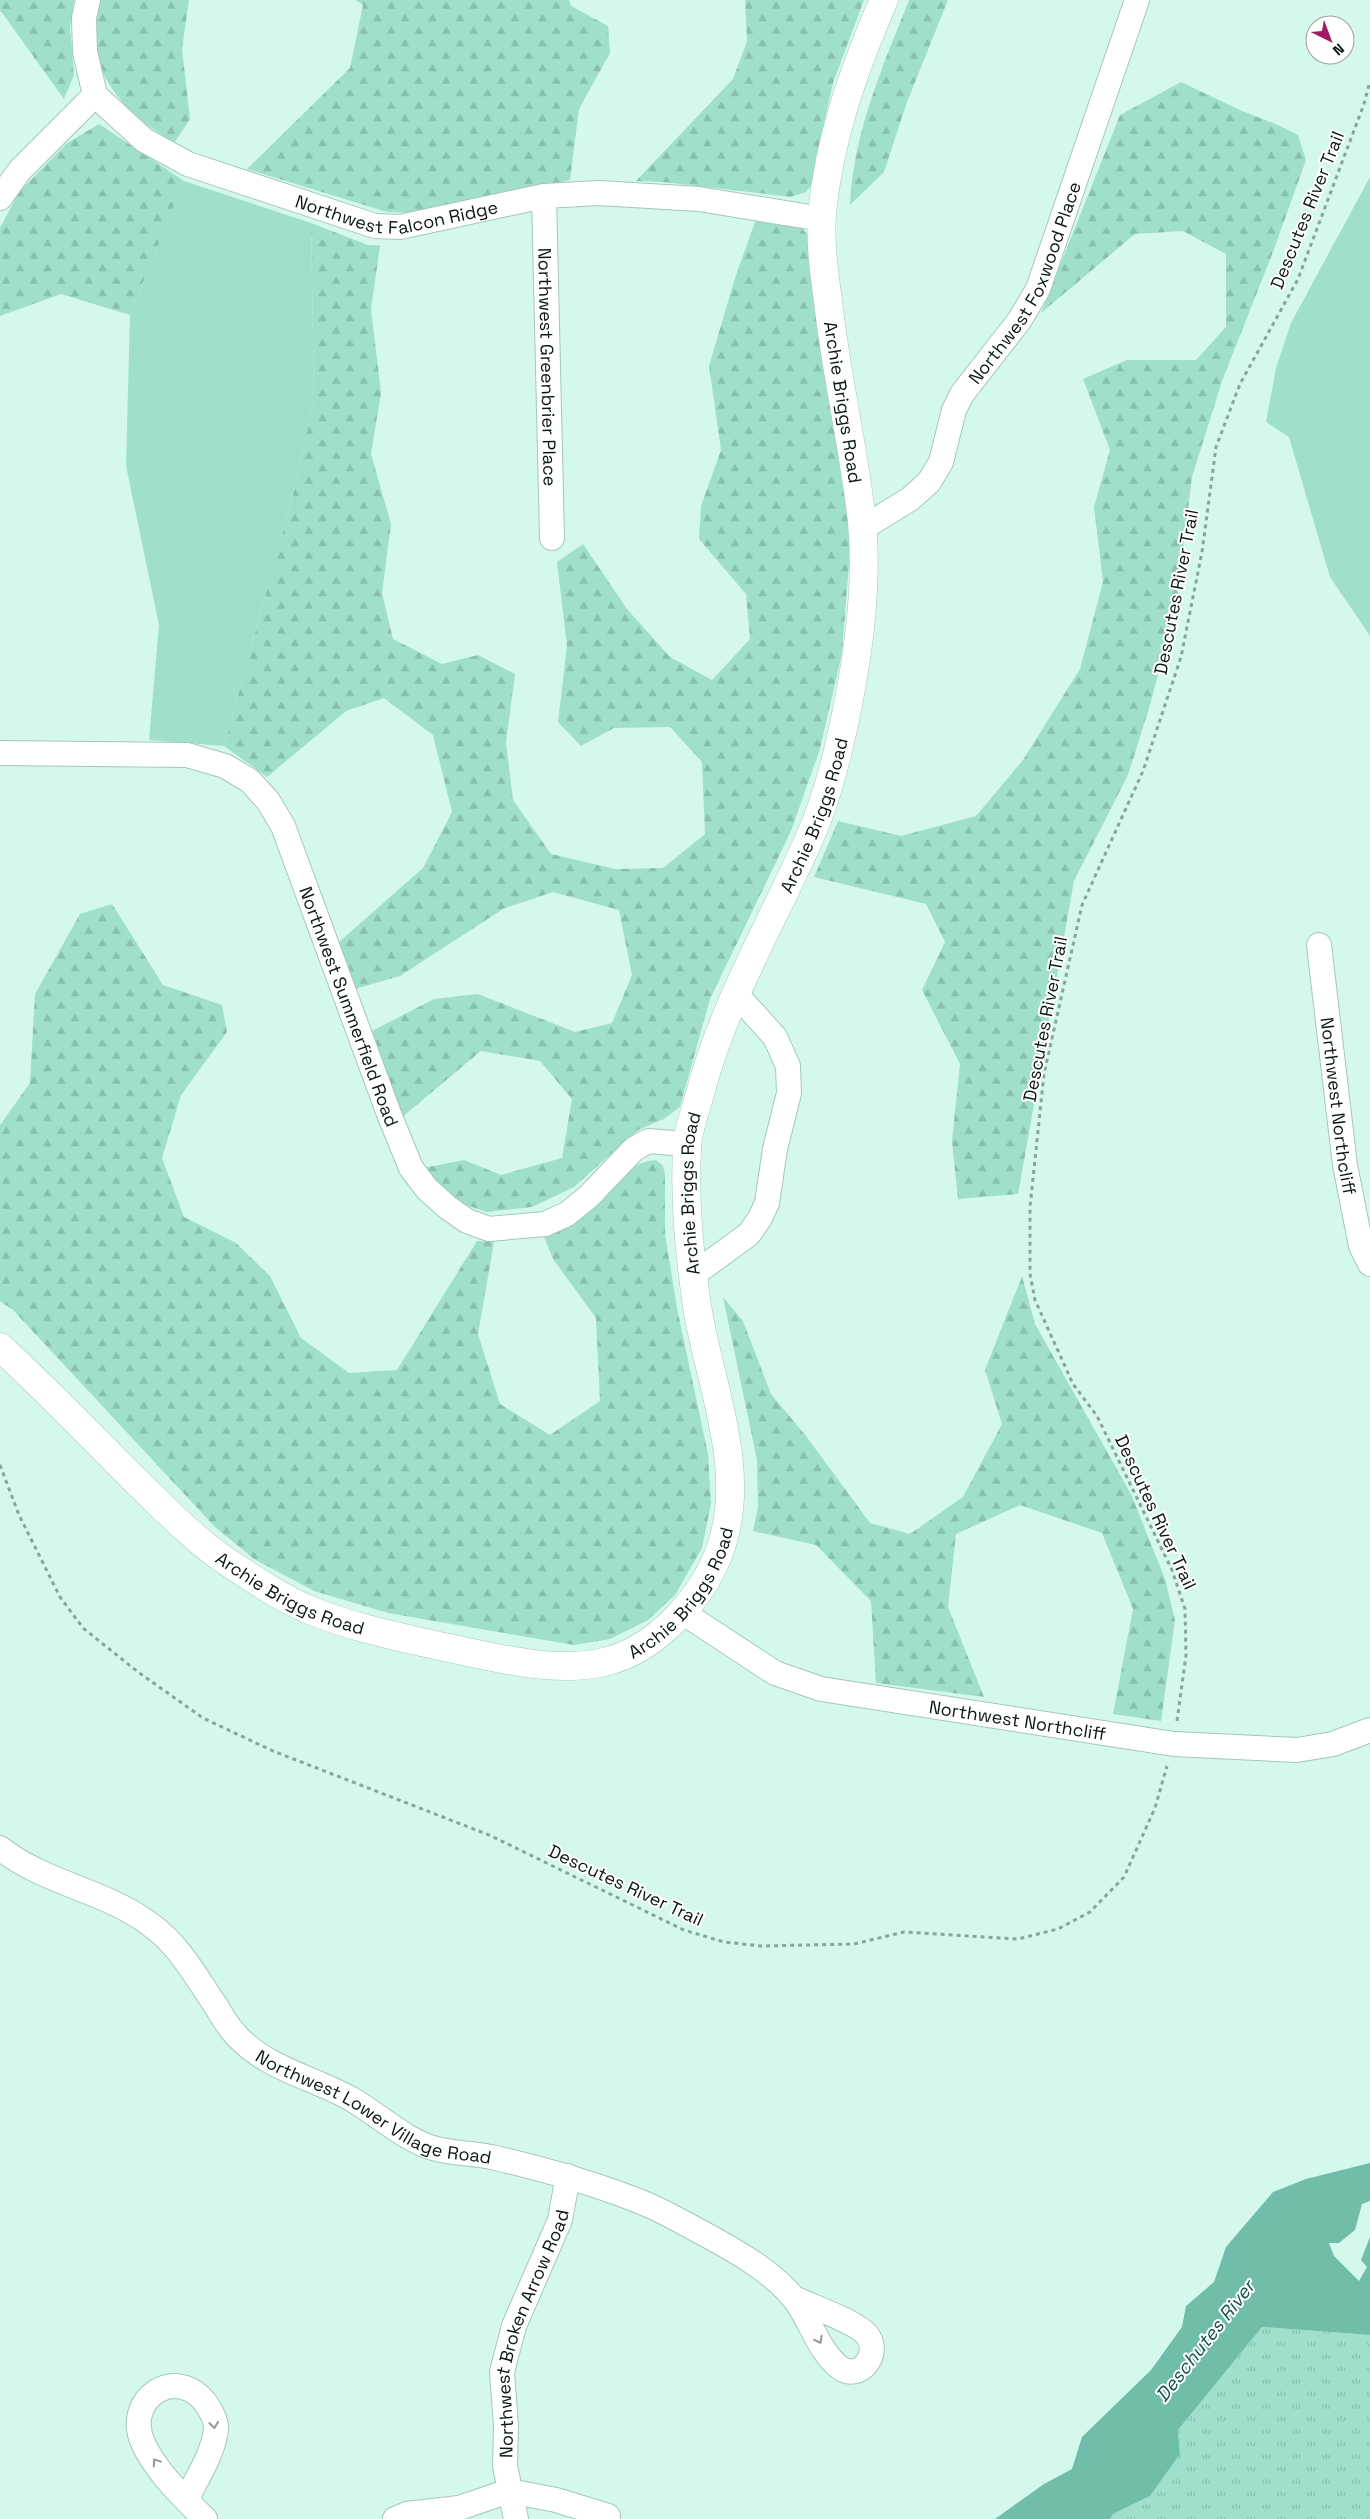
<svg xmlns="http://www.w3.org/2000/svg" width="1370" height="2519" font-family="'Space Grotesk',sans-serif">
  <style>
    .grass { fill: url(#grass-tufts) }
    .forest { fill: url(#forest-firs) }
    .park { fill: #9fdfcc }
    .water { fill: #70bea9 }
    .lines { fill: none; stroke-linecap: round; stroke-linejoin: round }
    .street-casing { stroke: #a4c7bc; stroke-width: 26 }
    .secondary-casing { stroke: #a4c7bc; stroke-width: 29 }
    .path { stroke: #89a49b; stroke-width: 3; stroke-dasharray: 4 4; stroke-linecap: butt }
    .street { stroke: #fff; stroke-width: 24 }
    .secondary { stroke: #fff; stroke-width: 28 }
    .oneway { stroke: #919795 }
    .labels { text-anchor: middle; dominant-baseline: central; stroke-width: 4; stroke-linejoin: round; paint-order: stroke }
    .street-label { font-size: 18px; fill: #0a1713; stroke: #fff }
    .water-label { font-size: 19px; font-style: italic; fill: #115345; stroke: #fff }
  </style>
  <defs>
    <pattern id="grass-tufts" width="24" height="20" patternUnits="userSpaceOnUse" patternTransform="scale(1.25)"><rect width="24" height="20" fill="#9fdfcc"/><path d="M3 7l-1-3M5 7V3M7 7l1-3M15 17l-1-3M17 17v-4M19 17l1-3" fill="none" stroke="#88bfae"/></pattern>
    <pattern id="forest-firs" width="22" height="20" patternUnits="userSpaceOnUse" patternTransform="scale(1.25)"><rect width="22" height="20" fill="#9fdfcc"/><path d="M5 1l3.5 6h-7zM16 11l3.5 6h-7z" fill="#88bfae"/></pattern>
  </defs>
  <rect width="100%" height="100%" fill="#d5f8ed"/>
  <polygon class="grass" points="1262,2327 1370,2335 1370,2519 1110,2519 1113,2514 1150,2496 1180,2454 1178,2430"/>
  <g class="forest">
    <polygon points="0,0 74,0 70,27 74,75 64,99 0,10"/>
    <path d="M 99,0 L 189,0 L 182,49 L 190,119 L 175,142 C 143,126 113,99 100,66 C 94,48 96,18 99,0 Z"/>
    <polygon points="356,0 569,0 571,6 608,26 610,53 579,109 570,180 412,213 387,212 247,169 350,68 363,5"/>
    <polygon points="745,0 864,0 833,83 818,150 814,182 806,192 791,197 663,182 636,181 733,79 747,41"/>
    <path d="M 909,0 L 948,0 L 907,102 L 884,172 L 850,205 C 853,133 883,66 909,0 Z"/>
    <polygon points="1181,82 1240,110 1278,125 1298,135 1306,160 1273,252 1222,381 1192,477 1176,606 1150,705 1128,775 1074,881 1018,1194 958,1199 952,1141 960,1064 922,990 945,942 926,904 814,877 838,821 901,836 976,816 1023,760 1080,669 1103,582 1094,507 1110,450 1083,379 1127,360 1196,360 1226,327 1226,254 1183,231 1135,234 1041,313 1120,115"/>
    <polygon points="99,124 184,181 130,315 61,294 0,316 0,228 19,192 66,144"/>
    <path d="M 757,217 C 777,219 799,217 809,238 L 845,478 L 850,550 L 842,653 L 820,749 L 791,831 L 710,999 L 680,1107 L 664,1119 L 638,1130 L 574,1187 L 532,1207 L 487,1212 L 460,1203 L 432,1183 L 423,1168 L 464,1160 L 501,1175 L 562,1158 L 572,1099 L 540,1061 L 481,1051 L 401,1118 L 370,1032 L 434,999 L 478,994 L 575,1032 L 612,1023 L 632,975 L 619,910 L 553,892 L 503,909 L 400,976 L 355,989 L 339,942 L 423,868 L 452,812 L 433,735 L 384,698 L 346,711 L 267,777 L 224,746 L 296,483 L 314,400 L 311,223 L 368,245 L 380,246 L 371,309 L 381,393 L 371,454 L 391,524 L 382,593 L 393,639 L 442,664 L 478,655 L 515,674 L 506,743 L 513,800 L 551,854 L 615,869 L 663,868 L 705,834 L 702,762 L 670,727 L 614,728 L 581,746 L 558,722 L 567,646 L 557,562 L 583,544 L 627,609 L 670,657 L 712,680 L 750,639 L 746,594 L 699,539 L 701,506 L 721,450 L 709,366 L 735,278 Z"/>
    <path d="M 112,904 L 163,985 L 222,1005 L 227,1032 L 181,1095 L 162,1158 L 184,1217 L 236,1243 L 270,1276 L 301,1338 L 349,1373 L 397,1370 L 477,1241 L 494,1242 L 478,1334 L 500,1404 L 550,1435 L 600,1401 L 596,1318 L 553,1259 L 543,1234 C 560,1229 577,1221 591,1211 C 616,1193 620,1163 656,1160 L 663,1166 L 665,1174 L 665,1234 L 677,1308 L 708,1454 L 711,1504 L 702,1548 L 675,1595 L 648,1620 L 610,1639 L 574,1645 L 388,1613 L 314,1591 L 254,1559 L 215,1527 L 13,1310 L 0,1301 L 0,1125 L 30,1083 L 35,994 L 80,914 Z"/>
    <polygon points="1022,1276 1035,1324 1131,1494 1165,1579 1175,1620 1161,1721 1113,1714 1133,1609 1102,1533 1020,1505 956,1534 948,1607 984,1697 876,1683 871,1601 816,1545 753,1531 758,1507 757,1460 723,1297 743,1321 771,1394 806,1436 870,1523 910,1534 963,1497 1002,1424 985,1370"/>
  </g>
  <g class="park">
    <polygon points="1370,177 1370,636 1330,577 1289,437 1266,422 1276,368 1291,323"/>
    <polygon points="184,181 311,223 314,400 296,483 224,746 149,740 159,625 126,466 130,315"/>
  </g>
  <polygon class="water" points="1370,2163 1370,2201 1362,2204 1355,2230 1339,2243 1329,2243 1334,2256 1359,2281 1367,2267 1361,2260 1370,2237 1370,2335 1262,2327 1178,2430 1180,2454 1150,2496 1113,2514 1110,2519 995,2519 1044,2484 1072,2469 1082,2437 1151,2370 1182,2327 1186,2306 1214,2282 1226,2247 1273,2192 1306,2179"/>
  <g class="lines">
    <defs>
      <g id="street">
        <path id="s1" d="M 88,0 L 84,18 L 85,52 L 95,95 L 144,140 L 188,164 L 375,226 L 400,227 L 544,196 L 599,193 L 699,199 L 822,219"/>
        <path id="s2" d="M 544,196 L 552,538"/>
        <polyline points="0,198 20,170 95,95"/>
        <path id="s3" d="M 863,528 L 910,499 L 929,482 L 941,462 L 954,410 L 962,394 L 1019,321 L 1038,289 L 1137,0"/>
        <path id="s4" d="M 0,753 L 187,755 L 225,766 L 250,781 L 268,801 L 283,826 L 389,1114 L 411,1168 L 427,1189 L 447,1207 L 467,1221 L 489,1229 L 545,1224 L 567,1214 L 588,1197 L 634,1149 L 648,1141 L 686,1144"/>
        <path id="s5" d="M 1319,945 L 1345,1165 L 1361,1246 L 1370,1264"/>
        <polyline points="693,1275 749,1234 760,1218 767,1203 775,1149 789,1093 788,1066 775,1037 735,993"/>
        <path id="s6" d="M 682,1612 L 775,1673 L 821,1689 L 1174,1744 L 1297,1750 L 1333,1744 L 1370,1730"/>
        <path id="s7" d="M 0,1848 C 45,1884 105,1890 151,1925 C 180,1946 196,1977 216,2006 C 222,2016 228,2027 236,2035 C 268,2070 313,2077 353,2100 C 377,2114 407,2141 433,2148 C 453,2154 476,2153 496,2158 C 549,2171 602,2185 653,2207 C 672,2216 691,2227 710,2237 C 739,2253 778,2275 798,2304 C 811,2323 820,2352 839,2367 C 859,2383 882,2354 867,2335 C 857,2322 810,2306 794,2298"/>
        <path d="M 186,2500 C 197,2478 213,2454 216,2430 C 217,2422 211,2411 207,2405 C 178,2363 123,2398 143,2443 C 156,2472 183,2497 205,2519"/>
        <polyline points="395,2519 407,2514 459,2508 509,2491 556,2500 608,2516"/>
        <path id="s8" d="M 516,2519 L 505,2466 L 506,2426 L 502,2372 L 514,2326 L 560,2220 L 568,2176"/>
      </g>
      <g id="secondary">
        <path id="s9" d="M 0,1347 C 46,1389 89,1434 133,1478 C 162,1506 192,1538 226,1561 C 253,1579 281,1598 312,1611 C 354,1628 400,1637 444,1647 C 494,1657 553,1674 604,1662 C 657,1650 706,1595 722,1544 C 746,1468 711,1387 698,1312 C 690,1260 684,1203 687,1150 C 687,1130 696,1110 701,1090 C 725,1001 772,923 809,839 C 830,793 843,734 852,683 C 861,632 867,575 862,522 C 854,448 836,375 828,301 C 824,273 820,243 822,214 C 829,139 854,69 884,0"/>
      </g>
    </defs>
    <use href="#street" class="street-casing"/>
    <use href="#secondary" class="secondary-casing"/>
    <g class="path">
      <polyline points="0,1465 19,1515 60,1597 83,1628 138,1672 203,1718 273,1751 489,1835 684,1930 724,1942 761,1946 854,1944 904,1932 1018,1939 1058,1929 1090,1912 1124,1877 1155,1808 1167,1766"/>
      <polyline points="1177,1721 1186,1655 1185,1609 1172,1570 1097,1416 1073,1384 1035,1300 1030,1274 1030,1207 1044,1074 1082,905 1143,771 1181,657 1202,552 1216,447 1240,384 1298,279 1364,104 1370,81"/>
    </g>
    <use href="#street" class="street"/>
    <use href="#secondary" class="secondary"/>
  </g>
  <defs><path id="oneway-chevron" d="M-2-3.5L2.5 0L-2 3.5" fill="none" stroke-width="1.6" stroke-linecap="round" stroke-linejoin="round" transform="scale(1.25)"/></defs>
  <g class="oneway">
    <use href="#oneway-chevron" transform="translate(819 2340) rotate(62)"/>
    <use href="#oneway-chevron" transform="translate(214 2425) rotate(83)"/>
    <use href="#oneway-chevron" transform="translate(156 2462) rotate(-124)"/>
  </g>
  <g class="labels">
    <g class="street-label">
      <text stroke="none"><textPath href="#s1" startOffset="431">Northwest Falcon Ridge</textPath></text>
      <text transform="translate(1307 210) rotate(-68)">Descutes River Trail</text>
      <text stroke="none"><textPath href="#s3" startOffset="305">Northwest Foxwood Place</textPath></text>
      <text stroke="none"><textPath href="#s2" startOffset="171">Northwest Greenbrier Place</textPath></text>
      <text transform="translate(843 402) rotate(81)">Archie Briggs Road</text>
      <text transform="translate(1176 592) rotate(-79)">Descutes River Trail</text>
      <text stroke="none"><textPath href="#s9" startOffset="1642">Archie Briggs Road</textPath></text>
      <text stroke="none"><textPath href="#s4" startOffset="504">Northwest Summerfield Road</textPath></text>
      <text transform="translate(1045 1019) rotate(-79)">Descutes River Trail</text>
      <text stroke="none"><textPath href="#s5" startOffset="162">Northwest Northcliff</textPath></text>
      <text stroke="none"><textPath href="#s9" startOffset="1239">Archie Briggs Road</textPath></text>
      <text transform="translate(1156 1512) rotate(65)">Descutes River Trail</text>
      <text stroke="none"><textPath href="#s9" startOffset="819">Archie Briggs Road</textPath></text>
      <text stroke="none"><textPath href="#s9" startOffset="384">Archie Briggs Road</textPath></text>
      <text stroke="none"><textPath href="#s6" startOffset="359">Northwest Northcliff</textPath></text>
      <text transform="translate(626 1885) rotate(25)">Descutes River Trail</text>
      <text stroke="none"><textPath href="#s7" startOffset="468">Northwest Lower Village Road</textPath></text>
      <text stroke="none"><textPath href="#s8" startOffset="192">Northwest Broken Arrow Road</textPath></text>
    </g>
    <g class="water-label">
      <text transform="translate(1205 2341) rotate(-52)">Deschutes River</text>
    </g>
  </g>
  <g transform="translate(1330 40) rotate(138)"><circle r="24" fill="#ffffff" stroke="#9da2a1"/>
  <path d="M0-4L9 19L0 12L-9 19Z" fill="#a41b64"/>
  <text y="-8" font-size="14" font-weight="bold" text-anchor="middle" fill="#0a1713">N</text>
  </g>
</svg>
